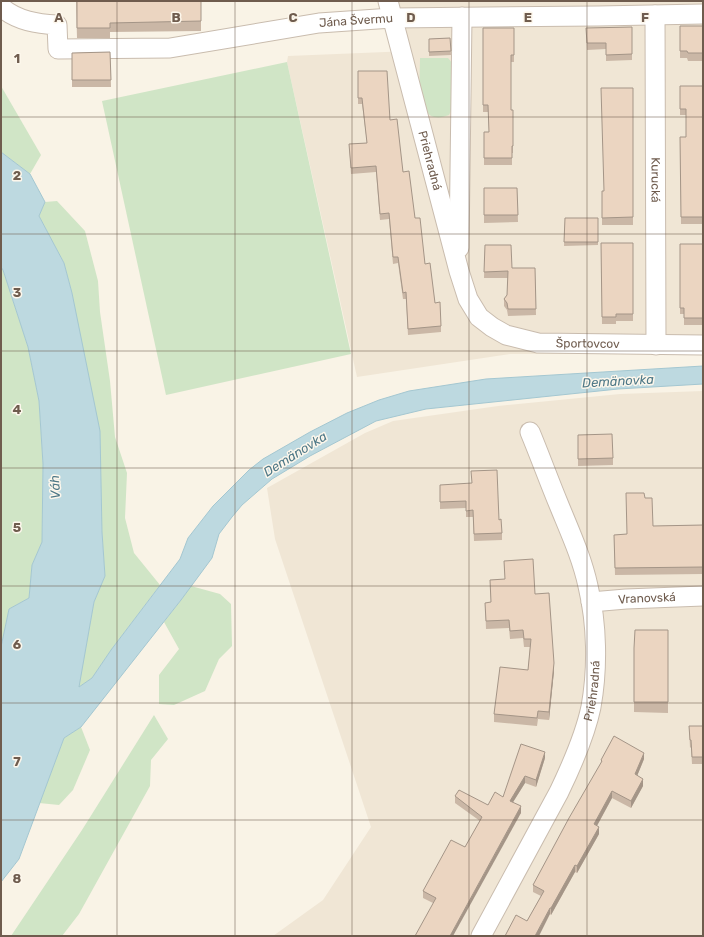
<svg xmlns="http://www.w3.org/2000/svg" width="704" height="937" font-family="Rubik,sans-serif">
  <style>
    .residential { fill: #f0e6d5 }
    .green { fill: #d0e5c6 }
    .water { fill: #bdd9e0; stroke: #a4c7d1 }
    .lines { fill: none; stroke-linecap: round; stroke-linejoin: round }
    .minor-casing { stroke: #c9bcae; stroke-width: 21 }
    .minor { stroke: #fff; stroke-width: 19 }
    .wall { fill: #cab7a6 }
    .shaded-wall { fill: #a49587 }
    .building { fill: #ebd5c1; stroke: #a49587 }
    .grid { fill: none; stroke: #6f5c4e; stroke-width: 1; stroke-opacity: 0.55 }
    .labels { text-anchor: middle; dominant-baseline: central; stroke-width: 3; stroke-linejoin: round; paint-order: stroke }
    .street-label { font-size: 12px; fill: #6f5c4e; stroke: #fdf7ec }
    .water-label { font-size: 13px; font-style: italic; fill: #4e7887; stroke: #fdf7ec }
    .grid-label { font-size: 13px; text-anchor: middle; font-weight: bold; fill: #6f5c4e; stroke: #fdf7ec; stroke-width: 3; stroke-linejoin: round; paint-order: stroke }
  </style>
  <rect width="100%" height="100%" fill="#f9f3e6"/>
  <g class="residential">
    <polygon points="398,1 703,1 703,354 510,354 357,377 287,62 288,56 410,51"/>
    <polygon points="703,391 703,936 273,936 323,900 371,827 275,539 267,488 365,433 393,421 498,406 620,394"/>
  </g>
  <g class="green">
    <path d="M 420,58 L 448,58 L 453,64 L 453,107 L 449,115 C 414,129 420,79 420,58 Z"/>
    <polygon points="287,62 351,354 166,395 102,101"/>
    <polygon points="1,86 41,155 30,174 1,152"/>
    <polygon points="57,201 85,231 98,281 100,312 110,381 115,437 127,473 125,518 134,553 160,585 111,650 92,678 78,688 94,602 105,576 102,532 72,293 64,263 39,216 45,202"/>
    <polygon points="1,267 3,270 28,347 39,401 43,464 42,542 32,565 29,598 9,609 1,647"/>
    <polygon points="191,586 220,594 231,604 232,646 219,659 205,691 174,705 159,704 159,675 179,649 164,622 181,600"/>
    <polygon points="154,715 168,739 151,760 150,786 79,914 62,936 11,936 82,830"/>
    <polygon points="81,727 90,750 73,790 59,805 39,803 64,738"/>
  </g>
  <polygon class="water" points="1,152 30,174 45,202 39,216 64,263 72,293 100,431 102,532 105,576 94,602 79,687 92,678 111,650 180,559 188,538 213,506 249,470 263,459 310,432 347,413 379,400 409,391 486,379 703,366 703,384 618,389 426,409 376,421 310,456 272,479 242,505 232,517 219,534 212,558 181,600 81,727 64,738 19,859 1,882 1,647 9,609 29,598 32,565 42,542 43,464 39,401 28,347 3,270 1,267"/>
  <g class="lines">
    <defs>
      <g id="minor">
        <path id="s1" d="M 388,1 L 459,271 L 468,299 L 479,317 L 492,327 L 506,335 L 538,343 L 703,345"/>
        <path id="s2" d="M 1,7 C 17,21 38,24 57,25 L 58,49 L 170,48 L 319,23 L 392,18 L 598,16 L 703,14"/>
        <path id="s3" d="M 655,15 L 656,345"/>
        <polyline points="459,248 462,17"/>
        <path id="s4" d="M 591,602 L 626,599 L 703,596"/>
        <path id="s5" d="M 481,936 L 559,792 C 572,765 585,736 591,707 C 598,668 597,624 588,586 C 582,558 570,532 559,505 C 549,481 540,456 530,432"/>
      </g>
    </defs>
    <use href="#minor" class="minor-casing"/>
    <use href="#minor" class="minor"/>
  </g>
  <g class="wall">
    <polygon points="76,1 201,1 201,31 110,32 110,38 77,38"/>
    <polygon points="680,26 703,26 703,61 688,61 687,58 680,58"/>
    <polygon points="632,27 632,60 606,61 606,49 587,50 586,28"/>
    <polygon points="483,28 514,28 514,62 511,62 511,110 513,146 513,153 512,153 512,165 484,165 484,132 489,132 488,112 483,112"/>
    <polygon points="450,38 451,55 429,56 429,39"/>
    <polygon points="110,52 111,87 72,87 72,53"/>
    <polygon points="358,71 390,120 415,218 425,264 441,326 441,332 408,335 406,299 403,299 398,263 393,264 389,219 380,220 376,172 351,174 349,144 367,143 362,104 358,104"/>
    <polygon points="680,86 703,86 703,224 681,224 680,137 686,137 686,115 680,115"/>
    <polygon points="633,88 633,225 602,225 602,191 604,191"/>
    <polygon points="484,188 517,188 518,222 484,223"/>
    <polygon points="565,218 598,218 598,245 564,246"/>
    <polygon points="601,243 633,243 633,321 616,321 616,324 602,324"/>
    <polygon points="680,244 703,244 703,325 684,325 684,314 680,314"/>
    <polygon points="485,245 512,268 535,268 536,315 508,316 507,310 504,306 504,299 507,295 508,278 484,278"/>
    <polygon points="578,435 613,458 613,465 578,466"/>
    <polygon points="440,485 499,520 502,533 502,540 474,541 473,517 466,517 466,508 440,509"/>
    <polygon points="645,498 653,526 703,525 703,574 615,575 614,535 627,534"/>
    <polygon points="504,561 535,594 554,671 549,720 538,719 537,726 494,722 494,714 528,670 530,647 524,647 523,638 510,639 509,628 486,629 485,603 491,602 490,580 505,579"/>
    <polygon points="668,630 668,713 634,712 634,648"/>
    <polygon points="689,726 703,726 703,764 692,764 691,747 690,748"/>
    <polygon points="545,758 536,787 525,783 513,802 521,813 433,903 423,898 423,891 465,847 480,821 455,803 455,796 488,805 503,797"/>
    <polygon points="644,759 637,776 643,786 631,808 612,798 597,826 599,834 577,873 575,872 551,915 550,914 527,921 541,896 533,892 533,885 601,763 601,760"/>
  </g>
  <g class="shaded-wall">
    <polygon points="554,663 554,671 549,720 549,712"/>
    <polygon points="545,752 545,758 536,787 536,780"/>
    <polygon points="644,753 644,759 635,781 635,774"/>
    <polygon points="525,776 525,783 510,807 510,801"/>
    <polygon points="643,779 643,786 631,808 631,801"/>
    <polygon points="612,791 612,798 594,831 594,824"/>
    <polygon points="521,806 521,813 453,936 450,936"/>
    <polygon points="599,827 599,834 577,873 577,866"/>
    <polygon points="575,865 575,872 551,915 551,908"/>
    <polygon points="550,908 550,914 539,936 535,936"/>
  </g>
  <g class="building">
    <polygon points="77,1 201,1 201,21 110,23 110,28 77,28"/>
    <polygon points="680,26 703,26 703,53 688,53 687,51 680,51"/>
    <polygon points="632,27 632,54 606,55 606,43 587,43 586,28"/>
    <polygon points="483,28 514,28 514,55 511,55 511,110 513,110 513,146 512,146 512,158 484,158 484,132 489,132 488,105 483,105"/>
    <polygon points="450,38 451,51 429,52 429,39"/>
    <polygon points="110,52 111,80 72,80 72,53"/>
    <polygon points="358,71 387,71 390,120 397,119 403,172 409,171 415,218 420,218 425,264 430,263 435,303 440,302 441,326 408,329 406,292 403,293 398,257 393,257 389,213 380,214 376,166 351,168 349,144 367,143 362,98 358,98"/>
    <polygon points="680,86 703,86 703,217 681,217 680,137 686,137 686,109 680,109"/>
    <polygon points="601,88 633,88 633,217 602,218 602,191 604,191"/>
    <polygon points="484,188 517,188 518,215 484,215"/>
    <polygon points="565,218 598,218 598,242 564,242"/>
    <polygon points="601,243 633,243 633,314 616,314 616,317 602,317"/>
    <polygon points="680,244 703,244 703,318 684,318 684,308 680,308"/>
    <polygon points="485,245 511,245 512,268 535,268 536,309 508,309 507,303 504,299 507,295 508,271 484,272"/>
    <polygon points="612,434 613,458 578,459 578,435"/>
    <polygon points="497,470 499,520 501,519 502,533 474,534 473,510 466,511 466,501 440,502 440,485 472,483 471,471"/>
    <polygon points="626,493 644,493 645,498 652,498 653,526 703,525 703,567 615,568 614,535 627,534"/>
    <polygon points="533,559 535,594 549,593 554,663 549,712 538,711 537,718 494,714 500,667 528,670 531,639 524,639 523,630 510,631 509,620 486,621 485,603 491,602 490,580 505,579 504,561"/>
    <polygon points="635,630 668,630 668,702 634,702 634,648"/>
    <polygon points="689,726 703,726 703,757 692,757 691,740 690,740"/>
    <polygon points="614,736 644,753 635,774 643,779 631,801 612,791 594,824 599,827 577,866 575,865 551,908 550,908 535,936 505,936 516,915 527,921 544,891 533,885 569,818 602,761 601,760"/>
    <polygon points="521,744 545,752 536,780 525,776 510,801 521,806 450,936 415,936 436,898 423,891 451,840 465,847 482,817 455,796 459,790 488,805 495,792 503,797"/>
  </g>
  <path class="grid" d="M 117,1 L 117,936M 235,1 L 235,936M 352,1 L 352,936M 469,1 L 469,936M 587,1 L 587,936M 1,117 L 703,117M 1,234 L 703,234M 1,351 L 703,351M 1,468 L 703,468M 1,586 L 703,586M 1,703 L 703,703M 1,820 L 703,820"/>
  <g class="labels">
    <g class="street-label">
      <text stroke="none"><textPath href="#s2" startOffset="384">Jána Švermu</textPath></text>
      <text stroke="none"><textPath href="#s1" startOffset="165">Priehradná</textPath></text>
      <text stroke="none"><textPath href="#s3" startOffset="165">Kurucká</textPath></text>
      <text stroke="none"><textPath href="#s1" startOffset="445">Športovcov</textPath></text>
      <text stroke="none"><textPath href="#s4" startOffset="56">Vranovská</textPath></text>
      <text stroke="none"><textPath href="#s5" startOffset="271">Priehradná</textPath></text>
    </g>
    <g class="water-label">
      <text transform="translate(618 381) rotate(-3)">Demänovka</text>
      <text transform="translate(295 454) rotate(-32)">Demänovka</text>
      <text transform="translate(55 487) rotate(-93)">Váh</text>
    </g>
  </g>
  <g class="grid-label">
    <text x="59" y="22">A</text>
    <text x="176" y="22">B</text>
    <text x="293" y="22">C</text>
    <text x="411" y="22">D</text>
    <text x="528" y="22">E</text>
    <text x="645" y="22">F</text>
    <text x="17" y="63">1</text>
    <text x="17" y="180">2</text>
    <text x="17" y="297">3</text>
    <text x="17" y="414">4</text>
    <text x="17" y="532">5</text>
    <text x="17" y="649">6</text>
    <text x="17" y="766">7</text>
    <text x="17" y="883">8</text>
  </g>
  <rect width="704" height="937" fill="none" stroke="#6f5c4e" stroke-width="4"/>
</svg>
